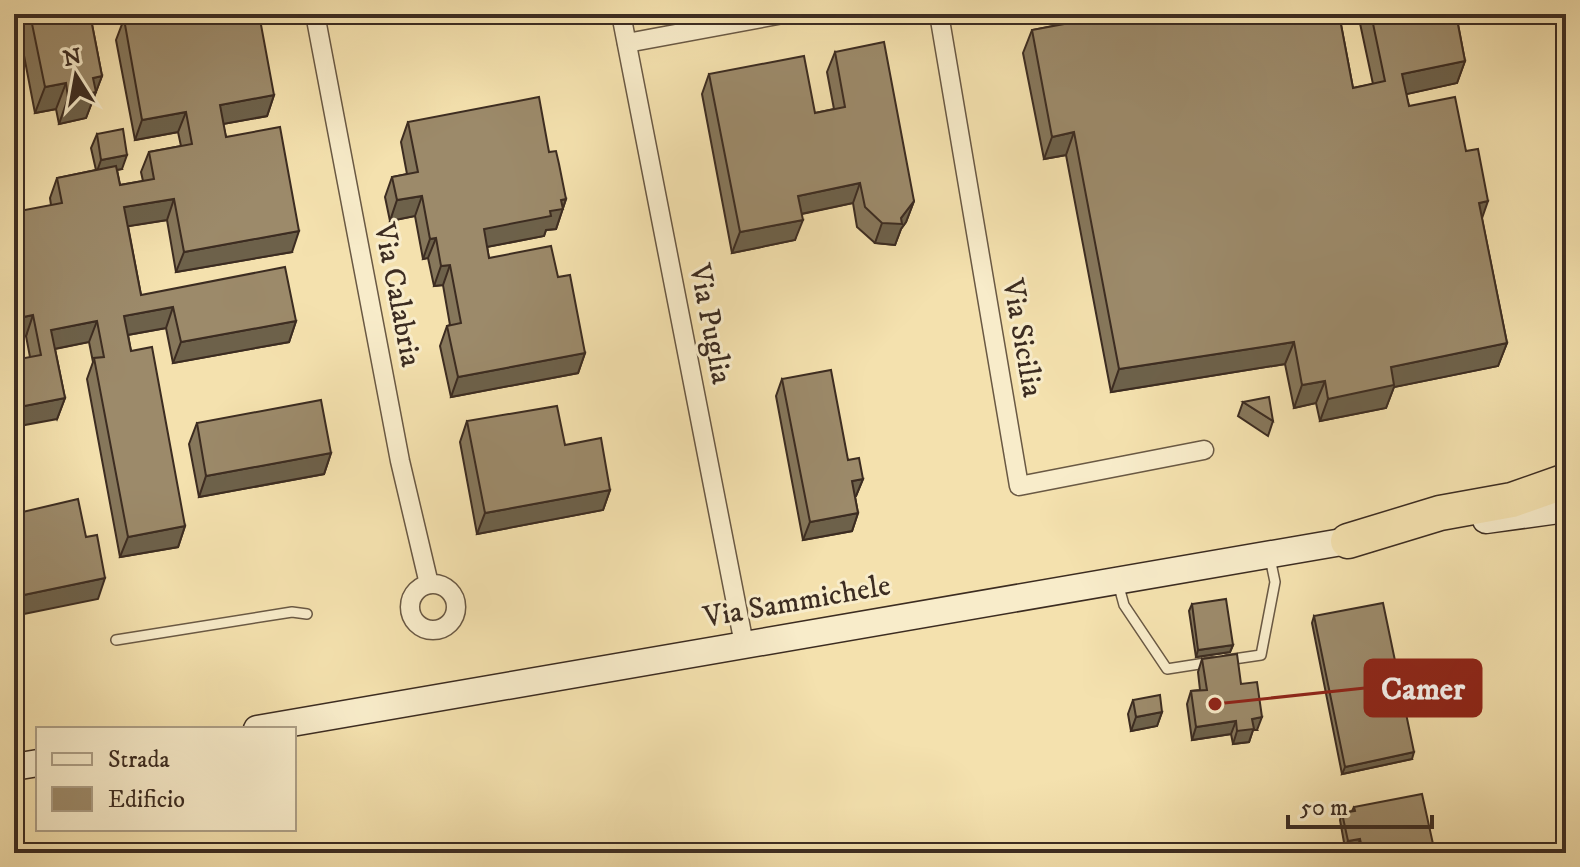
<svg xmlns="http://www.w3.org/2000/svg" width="1580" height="867" font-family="'IM FELL DW Pica',serif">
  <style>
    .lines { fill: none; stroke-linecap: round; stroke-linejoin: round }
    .service-casing { stroke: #6a5944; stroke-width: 12 }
    .minor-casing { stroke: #6a5944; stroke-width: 21 }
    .secondary-casing { stroke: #3c2c21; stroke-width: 29 }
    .motorway-casing { stroke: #3c2c21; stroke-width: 37 }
    .service { stroke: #f8ecca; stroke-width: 9 }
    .minor { stroke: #f8ecca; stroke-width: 18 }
    .secondary { stroke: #f8ecca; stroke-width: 26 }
    .motorway { stroke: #f4e1ae; stroke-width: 34 }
    .wall { fill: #86775b; stroke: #3c2c21; stroke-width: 2 }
    .shaded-wall { fill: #6d614a; stroke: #3c2c21; stroke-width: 2 }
    .building { fill: #9c8a6a; stroke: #3c2c21; stroke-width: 2 }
    .labels { text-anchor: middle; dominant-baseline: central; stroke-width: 6; stroke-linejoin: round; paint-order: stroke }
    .street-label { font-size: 30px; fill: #3c2c21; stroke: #f8ecca }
    .leader { fill: none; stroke: #8f2418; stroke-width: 3 }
    .callout-dot { fill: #8f2418; stroke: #f8ecca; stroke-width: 3 }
    .callout { fill: #8f2418; stroke: #8f2418; stroke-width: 3 }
    .callout-label { font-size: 32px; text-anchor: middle; font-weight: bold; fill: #fff }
  </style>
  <rect width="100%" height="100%" fill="#f4e1ae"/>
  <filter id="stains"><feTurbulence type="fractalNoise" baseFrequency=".0025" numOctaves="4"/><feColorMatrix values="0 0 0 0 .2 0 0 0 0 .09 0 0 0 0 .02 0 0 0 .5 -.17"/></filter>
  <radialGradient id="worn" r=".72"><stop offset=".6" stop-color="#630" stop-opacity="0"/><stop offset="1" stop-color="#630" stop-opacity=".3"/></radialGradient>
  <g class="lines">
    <defs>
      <g id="service">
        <polyline points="1118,583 1124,605 1167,669 1212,662"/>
        <polyline points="116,640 292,612 307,614"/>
        <polyline points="1227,660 1261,655 1275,582 1270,558"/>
      </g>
      <g id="minor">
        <polyline points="315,14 400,461 429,584"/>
        <polyline points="621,14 744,644"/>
        <polyline points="939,14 1019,486 1204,450"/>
        <polyline points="627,43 783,14"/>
        <circle cx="433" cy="607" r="23"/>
      </g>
      <g id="secondary">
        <polyline points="1486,520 1566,509"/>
        <polyline points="257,729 1365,538"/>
        <polyline points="14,767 38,763"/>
      </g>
      <polyline id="motorway" points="1348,541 1440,513 1512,500 1566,481"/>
    </defs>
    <use href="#service" class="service-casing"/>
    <use href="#minor" class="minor-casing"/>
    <use href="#secondary" class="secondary-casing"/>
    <use href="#motorway" class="motorway-casing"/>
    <use href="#service" class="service"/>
    <use href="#minor" class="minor"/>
    <use href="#secondary" class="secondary"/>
    <use href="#motorway" class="motorway"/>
  </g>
  <g class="wall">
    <polygon points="16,14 90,14 102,76 86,118 59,124 56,109 35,113"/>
    <polygon points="1113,14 1339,14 1353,88 1373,84 1358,14 1456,14 1465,61 1457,83 1406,94 1409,106 1466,151 1482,219 1507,343 1498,366 1394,387 1386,408 1320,421 1316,403 1294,408 1285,364 1111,392 1066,155 1044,159 1023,53 1032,30"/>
    <polygon points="124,19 274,95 267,116 223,124 226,137 292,252 176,272 167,220 128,226 141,295 296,321 289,342 173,363 166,328 128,335 131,351 185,526 178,547 120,557 87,379 93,362 89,342 55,349 65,398 57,419 30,357 26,336 51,205 50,198 57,178 96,170 91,148 97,134 122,169 117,170 120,185 143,181 141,172 149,152 181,146 178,132 135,140 116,40"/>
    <polygon points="835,52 914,201 906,222 901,229 895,245 875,243 857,227 853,203 802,214 795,240 732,253 702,94 709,74 815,113 834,109 827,72"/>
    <polygon points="408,122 549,152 566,199 556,229 546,230 544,236 487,247 489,258 558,277 585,353 578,373 451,397 440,346 447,326 450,325 443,285 434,286 428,258 423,259 415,216 390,221 385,197 392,177 407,174 401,142"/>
    <polygon points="782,379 863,479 856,496 855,497 858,513 852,531 803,540 776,396"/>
    <polygon points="1243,402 1273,421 1268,436 1238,416"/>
    <polygon points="467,421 565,445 610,490 603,510 477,534 460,442"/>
    <polygon points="197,423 331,453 324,474 199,497 189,444"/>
    <polygon points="1192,604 1233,645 1230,652 1196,657 1189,611"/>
    <polygon points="1314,616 1412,759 1342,774 1312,623"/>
    <polygon points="1202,659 1257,730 1253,730 1249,742 1233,744 1231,734 1192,740 1187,704 1191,691 1200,690 1198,672"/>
    <polygon points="1133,700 1162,712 1157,726 1131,731 1128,714"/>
    <polygon points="1354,807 1435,853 1359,853 1358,846 1345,848 1340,820 1342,813 1352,811"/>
  </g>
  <g class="shaded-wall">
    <polygon points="1465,61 1457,83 1394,97 1402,74"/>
    <polygon points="102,76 86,118 59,124 68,98 93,78"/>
    <polygon points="66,83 56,109 35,113 45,87"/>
    <polygon points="274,95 267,116 212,126 220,105"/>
    <polygon points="186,112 178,132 135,140 142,120"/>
    <polygon points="1074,132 1066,155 1044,159 1052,137"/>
    <polygon points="127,155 122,169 96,174 101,160"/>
    <polygon points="860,183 853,203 791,216 798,196"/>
    <polygon points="422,196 415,216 390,221 397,200"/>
    <polygon points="174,199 167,220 117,228 124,207"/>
    <polygon points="566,199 556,229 546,230 544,236 476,249 484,229 550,211 561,200"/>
    <polygon points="914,201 906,222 901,229 895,245 875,243 882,223 901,218"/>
    <polygon points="1488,201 1480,224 1479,203"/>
    <polygon points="803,220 795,240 732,253 740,232"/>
    <polygon points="299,231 292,252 176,272 184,252"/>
    <polygon points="436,238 428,258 423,259 430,239"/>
    <polygon points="450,265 443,285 434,286 441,266"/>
    <polygon points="173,307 166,328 116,337 124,316"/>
    <polygon points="33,315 26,336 14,338 14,319"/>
    <polygon points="97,321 89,342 44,351 51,330"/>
    <polygon points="296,321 289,342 173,363 181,342"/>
    <polygon points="1294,342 1285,364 1111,392 1119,369"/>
    <polygon points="1507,343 1498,366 1394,387 1386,408 1320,421 1328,399 1391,367"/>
    <polygon points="585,353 578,373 451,397 458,377"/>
    <polygon points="1325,381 1316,403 1294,408 1302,385"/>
    <polygon points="65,398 57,419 14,427 14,408"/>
    <polygon points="331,453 324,474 199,497 206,476"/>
    <polygon points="863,479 856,496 845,499 852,481"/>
    <polygon points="610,490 603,510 477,534 485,513"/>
    <polygon points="858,513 852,531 803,540 810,522"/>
    <polygon points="185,526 178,547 120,557 128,537"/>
    <polygon points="105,578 98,599 14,616 14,597"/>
    <polygon points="1233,645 1230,652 1196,657 1198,650"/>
    <polygon points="1162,712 1157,726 1131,731 1136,717"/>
    <polygon points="1262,717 1257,730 1253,730 1249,742 1233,744 1237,731 1252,719"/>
    <polygon points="1236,721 1231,734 1192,740 1196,727"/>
    <polygon points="1414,752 1412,759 1342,774 1345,767"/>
    <polygon points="1360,839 1358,846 1345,848 1348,841"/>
  </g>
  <g class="building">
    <polygon points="30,14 90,14 102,76 93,78 96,92 68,98 66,83 45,87"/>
    <polygon points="152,14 259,14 274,95 220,105 226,137 280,127 299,231 184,252 174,199 124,207 141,295 285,267 296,321 181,342 173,307 124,316 131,351 152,347 185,526 128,537 94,358 104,357 97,321 51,330 65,398 14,408 16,416 14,417 14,360 41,355 33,315 14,319 14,212 62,203 57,178 116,166 120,185 154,179 149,152 192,144 186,112 142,120 124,19"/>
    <polygon points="1118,14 1339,14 1353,88 1385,81 1371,14 1456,14 1465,61 1402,74 1409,106 1455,97 1466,151 1478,149 1488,201 1479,203 1507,343 1391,367 1394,385 1328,399 1325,381 1302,385 1294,342 1119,369 1074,132 1052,137 1032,30"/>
    <polygon points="884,42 914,201 901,218 902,224 882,223 865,207 860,183 798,196 803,220 740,232 709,74 804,56 815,113 845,107 835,52"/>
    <polygon points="539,97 549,152 556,151 559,164 566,199 561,200 563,209 550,211 551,216 484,229 489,258 551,246 558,277 570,275 585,353 458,377 447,326 461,323 450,265 441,266 436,238 430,239 422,196 397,200 392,177 418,172 408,122"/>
    <polygon points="123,129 127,155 101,160 97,134"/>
    <polygon points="831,370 848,460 859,458 863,479 852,481 858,513 810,522 782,379"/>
    <polygon points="1269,397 1273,421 1243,402"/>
    <polygon points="321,400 331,453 206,476 197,423"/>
    <polygon points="557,406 565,445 601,438 610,490 485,513 467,421"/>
    <polygon points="78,499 86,537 97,535 105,578 14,597 14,514"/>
    <polygon points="1226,599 1233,645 1198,650 1192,604"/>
    <polygon points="1383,603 1414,752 1345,767 1314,616"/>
    <polygon points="1237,654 1241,684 1257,682 1262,717 1252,719 1254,729 1237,731 1236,721 1196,727 1191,691 1207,690 1202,659"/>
    <polygon points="1160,695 1162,712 1136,717 1133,700"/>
    <polygon points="1422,794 1435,853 1363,853 1360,839 1348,841 1342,813 1355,811 1354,807"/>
  </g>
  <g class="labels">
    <g class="street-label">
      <text transform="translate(397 295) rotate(79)">Via Calabria</text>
      <text transform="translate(710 324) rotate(79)">Via Puglia</text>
      <text transform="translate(1022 338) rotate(80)">Via Sicilia</text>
      <text transform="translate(797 602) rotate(-10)">Via Sammichele</text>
    </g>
  </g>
  <path class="leader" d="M1215 704L1365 688"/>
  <circle class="callout-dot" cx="1215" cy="704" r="8"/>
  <rect class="callout" x="1365" y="660" width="116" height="56" rx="8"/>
  <g class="callout-label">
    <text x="1423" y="699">Camer</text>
  </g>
  <rect width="1580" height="867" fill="none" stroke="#f4e1ae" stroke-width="48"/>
  <rect x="16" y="16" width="1548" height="835" fill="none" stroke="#3c2c21" stroke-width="4"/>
  <rect x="24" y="24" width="1532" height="819" fill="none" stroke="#3c2c21" stroke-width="2"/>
  <rect x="36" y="727" width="260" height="104" fill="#f8ecca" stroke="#ad9f86" stroke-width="2"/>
  <rect x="52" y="753" width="40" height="12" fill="#f8ecca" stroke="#ad9f86" stroke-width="2"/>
  <text x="108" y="767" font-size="24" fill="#3c2c21">Strada</text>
  <rect x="52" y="787" width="40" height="24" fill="#9c8a6a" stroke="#ad9f86" stroke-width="2"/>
  <text x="108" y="807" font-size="24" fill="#3c2c21">Edificio</text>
  <g transform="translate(76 76) rotate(349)" stroke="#f8ecca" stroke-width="6" paint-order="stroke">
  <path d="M0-6L14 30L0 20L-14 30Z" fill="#3c2c21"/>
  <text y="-12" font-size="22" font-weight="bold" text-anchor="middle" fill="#3c2c21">N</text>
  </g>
  <path d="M1288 815v12h144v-12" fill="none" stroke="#3c2c21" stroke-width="4"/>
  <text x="1300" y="815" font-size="24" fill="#3c2c21" stroke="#f8ecca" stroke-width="6" paint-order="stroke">50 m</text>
  <rect width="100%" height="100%" filter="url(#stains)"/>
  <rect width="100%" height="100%" fill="url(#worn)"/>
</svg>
